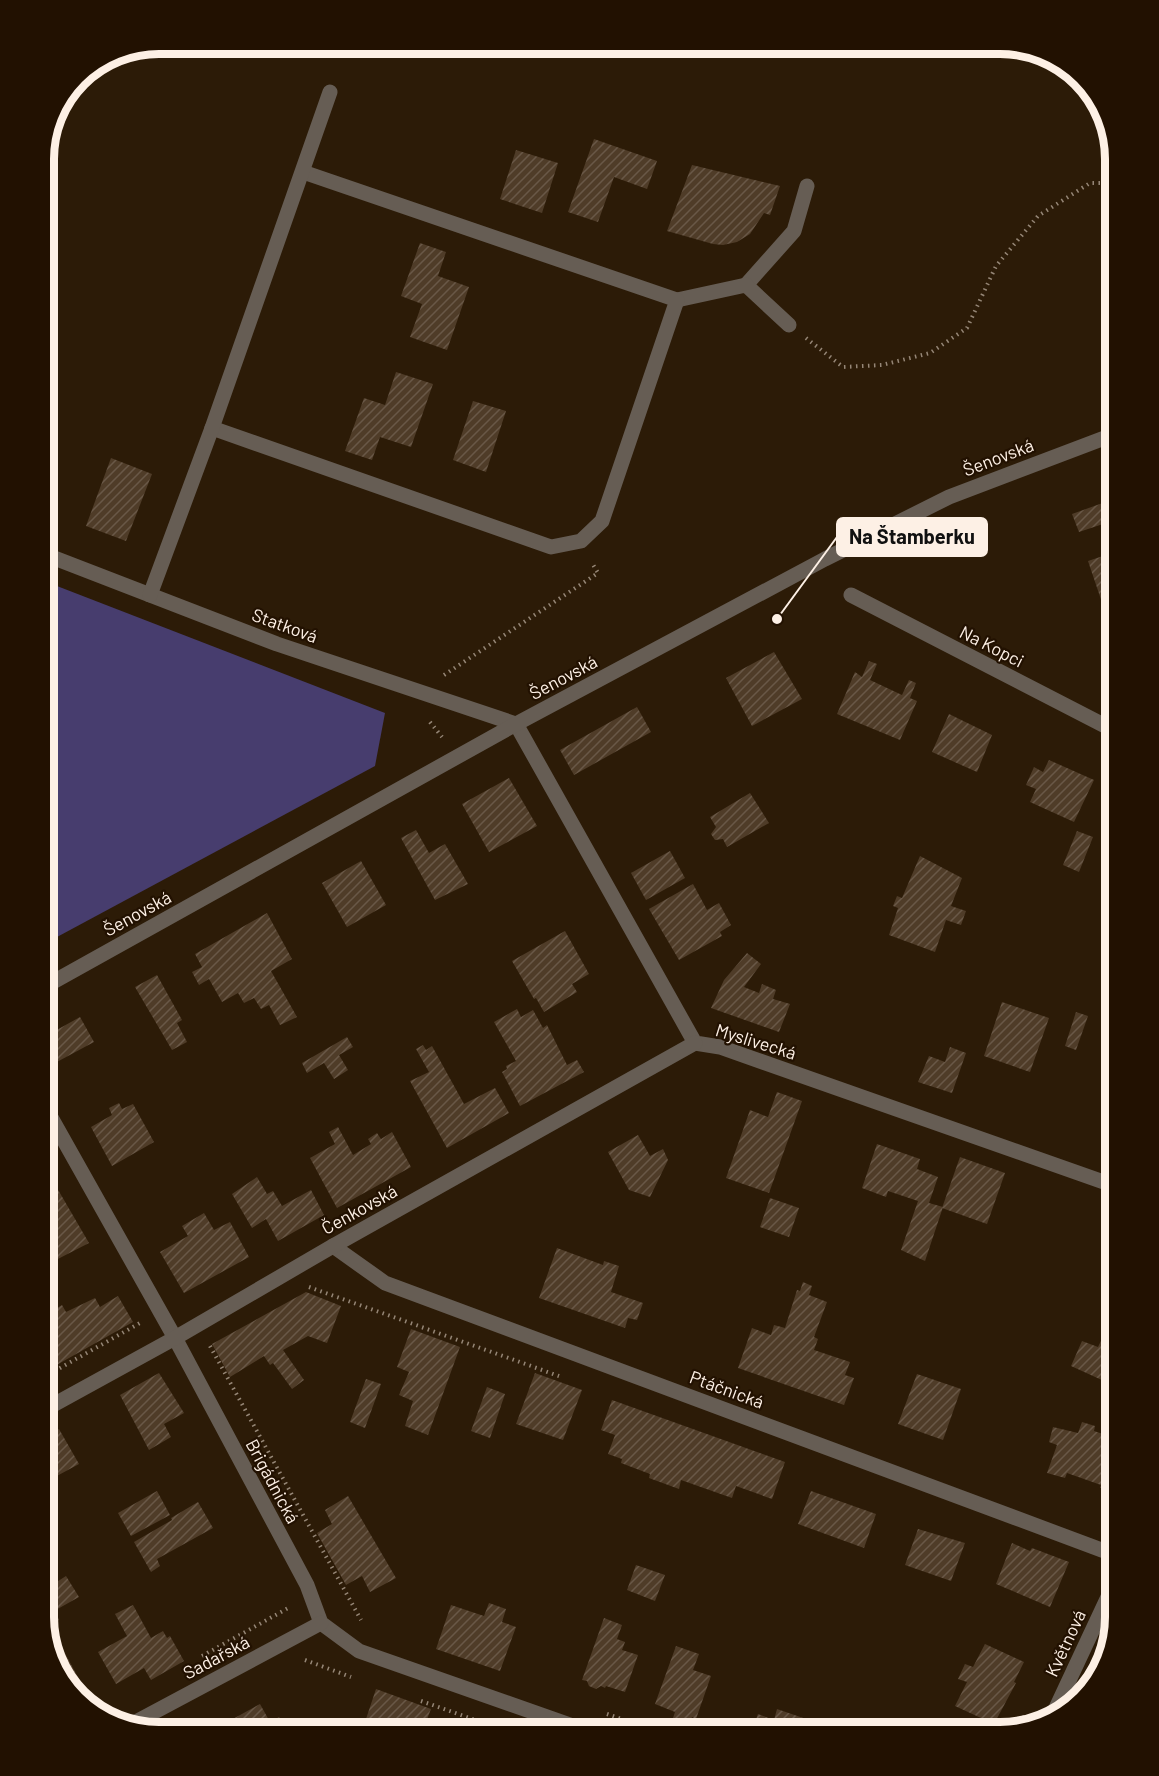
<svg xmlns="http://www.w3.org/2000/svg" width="1159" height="1776" font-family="Barlow,sans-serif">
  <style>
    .grass { fill: #473d6e }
    .building { fill: url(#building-hatch) }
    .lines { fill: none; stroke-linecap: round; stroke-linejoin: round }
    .path { stroke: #958676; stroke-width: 4; stroke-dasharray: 1.5 4.5; stroke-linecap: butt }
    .minor { stroke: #665d54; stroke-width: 15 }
    .tertiary { stroke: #665d54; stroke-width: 15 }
    .labels { text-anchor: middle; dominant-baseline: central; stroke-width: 4.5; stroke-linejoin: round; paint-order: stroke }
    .street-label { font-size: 18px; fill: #fdf0e5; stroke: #221101 }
    .rim { fill: none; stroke: #fdf0e5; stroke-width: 8 }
    .leader { fill: none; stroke: #fdf0e5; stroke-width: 2 }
    .callout-dot { fill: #fdf0e5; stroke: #221101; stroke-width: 2 }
    .callout { fill: #fdf0e5; stroke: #fdf0e5; stroke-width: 2 }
    .callout-label { font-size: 20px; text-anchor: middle; font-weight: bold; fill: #111 }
  </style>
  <defs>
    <pattern id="building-hatch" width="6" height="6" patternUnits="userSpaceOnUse" patternTransform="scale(1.5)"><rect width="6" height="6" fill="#4f3c28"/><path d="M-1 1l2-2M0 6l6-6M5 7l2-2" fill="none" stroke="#695847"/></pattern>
  </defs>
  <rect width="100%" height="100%" fill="#2c1b07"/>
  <polygon class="grass" points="44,581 385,713 375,766 44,944"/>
  <g class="building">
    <polygon points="594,139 657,161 647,189 614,177 598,222 568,212"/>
    <polygon points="516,150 558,163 542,213 500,199"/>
    <polygon points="692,165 780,186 770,215 764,213 750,234 737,242 723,245 713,244 667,231"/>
    <polygon points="420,243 446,252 438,276 469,287 447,350 410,337 422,304 401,296"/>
    <polygon points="396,372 433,384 411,447 380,437 372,460 345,451 364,398 385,405"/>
    <polygon points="473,401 506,411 486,472 453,460"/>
    <polygon points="111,458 152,474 126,541 86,526"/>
    <polygon points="1111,500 1115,513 1115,520 1079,532 1072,514"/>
    <polygon points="1115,552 1115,641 1088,561"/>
    <polygon points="774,652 802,699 752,726 726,678"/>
    <polygon points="869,661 877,664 870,680 902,695 909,680 916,683 910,698 917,701 900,740 837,714 855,672 862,677"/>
    <polygon points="637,707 651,732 574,775 560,750"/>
    <polygon points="949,714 992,735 977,772 932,752"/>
    <polygon points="1049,760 1094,780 1074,822 1030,802 1036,789 1026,785 1034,767 1043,772"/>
    <polygon points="509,778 537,826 489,852 462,804"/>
    <polygon points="750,793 769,823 727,847 723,839 715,840 711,834 716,827 710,817"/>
    <polygon points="416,830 429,853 445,844 468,884 435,900 401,838"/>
    <polygon points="1077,831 1093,837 1079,872 1063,865"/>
    <polygon points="670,851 685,878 646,900 631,873"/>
    <polygon points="920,856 962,878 951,906 966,911 961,925 946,920 935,952 889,935 898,908 893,906 897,896 902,898"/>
    <polygon points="361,861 386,905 347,927 322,883"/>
    <polygon points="693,884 707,910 719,903 731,925 720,932 722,936 679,960 649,909"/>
    <polygon points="267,913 292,959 271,971 297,1017 280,1025 269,1005 261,1009 254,998 244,1003 238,993 222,1002 209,979 199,985 192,972 202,967 195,954"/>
    <polygon points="565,931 589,974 572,984 577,992 544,1012 536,998 534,999 512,961"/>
    <polygon points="747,953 761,964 744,987 759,993 762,984 776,990 773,999 790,1004 779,1032 711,1008 724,980"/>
    <polygon points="157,975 182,1020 177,1023 187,1042 172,1050 135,987"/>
    <polygon points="1002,1002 1049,1018 1030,1072 984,1056"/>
    <polygon points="517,1009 521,1017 533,1010 543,1028 547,1025 567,1065 577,1060 584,1072 520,1106 502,1072 507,1069 506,1066 516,1061 494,1022"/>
    <polygon points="1076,1012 1088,1016 1076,1050 1065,1046"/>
    <polygon points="80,1017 94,1042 55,1063 44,1042 44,1037"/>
    <polygon points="347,1037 353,1047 339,1055 348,1070 334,1079 324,1063 307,1073 302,1063"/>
    <polygon points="423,1045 426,1050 432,1046 464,1104 495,1088 509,1113 447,1148 410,1081 429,1072 416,1049"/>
    <polygon points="950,1047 966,1053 952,1093 918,1082 929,1056 945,1062"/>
    <polygon points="777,1092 802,1101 769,1193 726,1178 750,1110 768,1117"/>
    <polygon points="119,1103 122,1109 133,1104 154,1142 112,1166 91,1127 112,1115 109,1108"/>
    <polygon points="338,1127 353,1155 371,1144 368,1139 377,1133 381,1139 392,1132 411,1167 337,1208 310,1158 335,1144 329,1132"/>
    <polygon points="638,1135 650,1156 663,1149 668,1160 650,1197 629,1190 608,1152"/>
    <polygon points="877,1144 920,1159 917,1169 938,1177 929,1203 943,1207 925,1261 901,1250 918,1201 888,1191 886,1197 862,1188"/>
    <polygon points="960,1157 1005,1173 987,1224 942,1208"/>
    <polygon points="50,1176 89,1243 52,1262 44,1246 44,1180"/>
    <polygon points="257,1177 267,1194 273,1191 282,1206 311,1190 324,1215 278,1241 266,1219 252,1228 232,1194"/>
    <polygon points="770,1198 799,1208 789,1237 760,1227"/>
    <polygon points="204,1213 214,1230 230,1222 249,1257 184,1293 160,1252 188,1236 182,1226"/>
    <polygon points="557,1248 603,1265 604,1261 619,1266 611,1292 643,1303 637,1320 628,1318 625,1328 539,1298"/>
    <polygon points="803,1282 812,1286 809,1295 827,1302 814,1337 818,1339 814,1350 850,1362 845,1375 854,1378 844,1405 738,1368 752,1328 771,1335 774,1325 785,1328 797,1290 800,1291"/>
    <polygon points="306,1292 341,1306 327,1343 308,1336 283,1350 304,1380 292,1389 273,1363 270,1365 264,1356 230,1377 212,1344"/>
    <polygon points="118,1296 133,1322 53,1367 44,1349 44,1324 50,1321 47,1314 62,1305 66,1312 95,1298 100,1307"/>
    <polygon points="1110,1322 1115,1324 1115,1386 1071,1366 1082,1341 1098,1347"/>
    <polygon points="411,1329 460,1347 428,1435 405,1426 413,1401 399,1395 409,1372 397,1367"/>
    <polygon points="159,1373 184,1413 164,1424 171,1437 149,1450 120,1395"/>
    <polygon points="535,1373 582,1390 563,1440 516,1424"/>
    <polygon points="917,1374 961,1389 943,1440 898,1424"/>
    <polygon points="366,1379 381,1384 365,1428 350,1422"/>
    <polygon points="487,1387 505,1394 490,1438 471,1431"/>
    <polygon points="612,1400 785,1462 772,1499 736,1486 732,1498 681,1480 679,1489 649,1478 650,1474 621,1463 622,1459 608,1454 615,1435 601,1430"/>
    <polygon points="1082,1422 1095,1426 1094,1431 1112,1437 1115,1435 1103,1488 1100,1488 1101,1485 1067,1473 1065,1478 1047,1473 1057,1445 1049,1442 1053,1427 1078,1433"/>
    <polygon points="59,1429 79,1464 55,1477 49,1467 44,1470 44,1438"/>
    <polygon points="157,1491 170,1515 131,1536 118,1513"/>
    <polygon points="811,1491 876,1514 864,1548 798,1524"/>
    <polygon points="348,1496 396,1578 370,1592 362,1576 346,1585 317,1533 332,1524 325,1510"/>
    <polygon points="198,1502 213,1528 157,1559 160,1566 151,1572 134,1542 172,1520 171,1518"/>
    <polygon points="918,1529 965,1543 951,1581 905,1565"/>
    <polygon points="1012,1543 1030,1551 1032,1548 1069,1562 1050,1607 996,1584"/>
    <polygon points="636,1565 665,1575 655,1601 627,1590"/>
    <polygon points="66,1576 79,1597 54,1611 59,1620 46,1628 44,1617 44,1590"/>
    <polygon points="489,1603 506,1609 502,1622 516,1627 500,1671 436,1649 451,1605 484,1616"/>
    <polygon points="133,1605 151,1638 163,1631 167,1638 170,1636 184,1661 151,1680 144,1668 116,1684 98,1652 127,1636 115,1614"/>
    <polygon points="604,1618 622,1625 617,1639 625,1642 622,1650 638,1655 625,1692 606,1686 605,1688 601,1686 596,1689 589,1686 587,1681 582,1680"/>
    <polygon points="985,1644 1024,1662 1014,1682 1016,1683 994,1724 955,1706 967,1682 958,1679 965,1664 973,1667"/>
    <polygon points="676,1646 699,1654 693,1670 711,1676 696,1719 692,1717 687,1732 669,1730 675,1712 655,1704"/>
    <polygon points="62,1648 90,1699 85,1702 56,1668 52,1653"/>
    <polygon points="376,1689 431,1709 422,1732 377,1732 363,1728"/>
    <polygon points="260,1704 270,1722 279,1717 288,1732 223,1732 220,1726"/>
    <polygon points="777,1709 809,1720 804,1732 729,1732 732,1724 752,1730 758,1714 774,1720"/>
  </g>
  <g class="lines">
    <g class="path">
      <polyline points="806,338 843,367 882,365 930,353 967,328 996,266 1038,216 1090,183 1115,183"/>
      <polyline points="444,675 598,573 592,563"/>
      <polyline points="430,722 442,737"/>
      <polyline points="309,1287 559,1376"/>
      <polyline points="210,1346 361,1620"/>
      <polyline points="44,1377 140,1323"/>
      <polyline points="202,1656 290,1607"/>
      <polyline points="305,1660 351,1677"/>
      <polyline points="421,1701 509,1732"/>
      <polyline points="98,1714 112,1707"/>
      <polyline points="607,1714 658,1732"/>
      <polyline points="1019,1728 1025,1715"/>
    </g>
    <g class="minor">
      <polyline points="746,285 794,231 807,186"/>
      <polyline points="677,300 746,285 789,325"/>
      <polyline points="212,428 551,547 581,541 602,521 677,300 303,172"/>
      <polyline points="44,554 277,644 516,724 695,1043 720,1047 1115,1186"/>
      <polyline points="150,595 212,428 330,92"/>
      <polyline points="851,595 1115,731"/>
      <polyline points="44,1105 175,1338 307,1585 321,1623 359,1651 590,1732"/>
      <polyline points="333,1246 385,1283 1115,1555"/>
      <polyline points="44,1410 175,1338 333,1246 695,1043"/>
      <polyline points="1050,1721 1115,1582"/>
      <polyline points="130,1725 321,1623"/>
    </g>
    <polyline class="tertiary" points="44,987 516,724 825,559 949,497 1115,434"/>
  </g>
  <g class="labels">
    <g class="street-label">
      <text transform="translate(998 457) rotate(-21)">Šenovská</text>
      <text transform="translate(285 625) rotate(20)">Statková</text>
      <text transform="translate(992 646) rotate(27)">Na Kopci</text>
      <text transform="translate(563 677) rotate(-28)">Šenovská</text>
      <text transform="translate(137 913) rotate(-29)">Šenovská</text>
      <text transform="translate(756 1041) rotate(17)">Myslivecká</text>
      <text transform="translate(359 1209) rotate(-29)">Čenkovská</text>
      <text transform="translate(727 1389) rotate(20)">Ptáčnická</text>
      <text transform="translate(273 1481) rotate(62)">Brigádnická</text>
      <text transform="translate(1065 1643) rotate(-65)">Květnová</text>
      <text transform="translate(216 1657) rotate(-28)">Sadařská</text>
    </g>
  </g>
  <path d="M0 0H1159V1776H0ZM159 54H1000A105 105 0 0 1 1105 159V1617A105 105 0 0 1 1000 1722H159A105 105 0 0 1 54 1617V159A105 105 0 0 1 159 54Z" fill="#221101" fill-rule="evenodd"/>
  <path class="rim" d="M159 54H1000A105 105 0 0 1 1105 159V1617A105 105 0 0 1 1000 1722H159A105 105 0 0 1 54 1617V159A105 105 0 0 1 159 54Z"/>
  <path class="leader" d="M777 619L837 537"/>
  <circle class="callout-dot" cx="777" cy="619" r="6"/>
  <rect class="callout" x="837" y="518" width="150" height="38" rx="6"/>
  <g class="callout-label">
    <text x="912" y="544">Na Štamberku</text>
  </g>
</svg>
